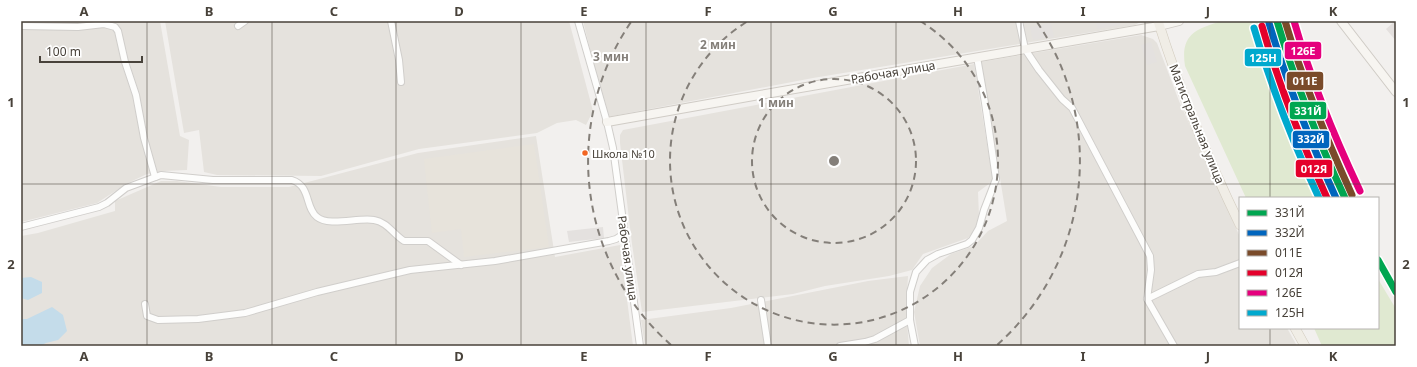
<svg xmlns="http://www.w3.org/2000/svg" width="1417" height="367" font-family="'Noto Sans',sans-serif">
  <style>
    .residential { fill: #e5e2dd }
    .industrial { fill: #e4e0de }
    .education { fill: #e7e3db }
    .green { fill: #e0e9d1 }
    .parking { fill: #e4e1df }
    .water { fill: #c4dcea }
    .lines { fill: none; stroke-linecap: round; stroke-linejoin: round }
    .street-casing { stroke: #d0cecb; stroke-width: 8 }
    .secondary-casing { stroke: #d0ccc6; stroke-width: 10 }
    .primary-casing { stroke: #d2cbbe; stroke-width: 10 }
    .street { stroke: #fdfdfc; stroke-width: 6 }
    .secondary { stroke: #f7f5f1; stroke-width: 8 }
    .primary { stroke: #f0ede6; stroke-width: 9 }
    .rail-1-casing { stroke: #fff; stroke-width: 10 }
    .rail-2-casing { stroke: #fff; stroke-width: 10 }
    .rail-3-casing { stroke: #fff; stroke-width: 10 }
    .rail-4-casing { stroke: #fff; stroke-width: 10 }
    .rail-5-casing { stroke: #fff; stroke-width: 10 }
    .rail-6-casing { stroke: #fff; stroke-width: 10 }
    .rail-1 { stroke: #00a651; stroke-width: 7 }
    .rail-2 { stroke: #0065bd; stroke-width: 7 }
    .rail-3 { stroke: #7a4b2a; stroke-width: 7 }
    .rail-4 { stroke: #e4002b; stroke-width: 7 }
    .rail-5 { stroke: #e5007d; stroke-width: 7 }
    .rail-6 { stroke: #00a9ce; stroke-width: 7 }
    .grid { fill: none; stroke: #48423a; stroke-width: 1; stroke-opacity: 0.55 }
    .ring { fill: none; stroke: #847f79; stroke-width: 2; stroke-dasharray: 7 5 }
    .bus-dot { fill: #f26522; stroke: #fff; stroke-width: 1.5 }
    .labels { text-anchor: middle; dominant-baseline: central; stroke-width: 4; stroke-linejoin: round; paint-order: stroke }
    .bus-label { font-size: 11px; fill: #48423a; stroke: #fff; text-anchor: start }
    .street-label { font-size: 12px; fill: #48423a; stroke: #fff }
    .centre { fill: #847f79; stroke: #fff; stroke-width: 2 }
    .ring-label { font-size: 12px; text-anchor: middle; font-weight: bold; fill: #847f79; stroke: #fff; stroke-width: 4; stroke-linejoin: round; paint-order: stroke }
    .line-badge { stroke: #fff; stroke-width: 1.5 }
    .badge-label { font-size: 11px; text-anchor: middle; font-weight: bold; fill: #fff }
    .neatline { fill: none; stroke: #48423a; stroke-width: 1.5 }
    .grid-label { font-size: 13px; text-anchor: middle; font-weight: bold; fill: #48423a }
  </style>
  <rect width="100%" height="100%" fill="#f2f0ee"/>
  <g class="residential">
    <polygon points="21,21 160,21 180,136 189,140 187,170 164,171 147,174 126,184 97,203 21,222"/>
    <polygon points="165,21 569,21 593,111 586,125 576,120 557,123 537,133 419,149 321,176 217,175 204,172 199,130 184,133"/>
    <polygon points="583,21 1142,21 1135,25 813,78 607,117"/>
    <polygon points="1141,35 1153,39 1157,43 1179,101 1240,237 1240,328 1287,328 1297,346 920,346 914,312 920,286 932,268 951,254 974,246 988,231 1007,221 981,62"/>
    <polygon points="974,64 993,181 978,192 979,216 975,230 968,238 923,254 912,270 889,276 825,286 793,294 642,312 632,244 620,143 620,135 623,130"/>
    <polygon points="536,136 555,257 620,245 633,346 21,346 21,236 38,233 115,211 115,201 161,181 177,181 221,187 289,187 418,153"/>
    <polygon points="908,276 906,311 909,346 645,346 641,320 731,308 868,281"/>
  </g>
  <polygon class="industrial" points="1395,21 1396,21 1396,41 1386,29"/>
  <polygon class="education" points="534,144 549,247 464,257 461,229 432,233 424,159"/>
  <g class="green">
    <path d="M 1222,21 L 1267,21 L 1301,116 L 1335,198 L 1246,198 L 1185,66 C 1180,34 1196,29 1222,21 Z"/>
    <polygon points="1378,279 1396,309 1396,346 1322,346 1314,328 1378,328"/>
  </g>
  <g class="parking">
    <polygon points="1096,21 1120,21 1120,25 1097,29"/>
    <polygon points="1051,23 1054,37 1033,40 1030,27"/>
    <polygon points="1151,42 1157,62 1147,65 1141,45"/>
    <polygon points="603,227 604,238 569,242 567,231"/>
  </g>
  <g class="water">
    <polygon points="31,277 42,282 42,293 28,300 21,298 21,278"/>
    <polygon points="52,307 63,315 67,331 58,340 46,343 40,346 21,346 21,319 27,319"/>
  </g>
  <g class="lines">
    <defs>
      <g id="street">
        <polyline points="391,21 399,60 401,82"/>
        <polyline points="578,21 607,122 613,148 640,346"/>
        <polyline points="1019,21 1025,49 1039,70 1062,99 1072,108 1150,256 1151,270 1147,299 1174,346"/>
        <polyline points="21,26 78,27 104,24 115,27 118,31 125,62 136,95 144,138 155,177"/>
        <polyline points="238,26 245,21"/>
        <path d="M 21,227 L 99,207 L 107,203 L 126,188 L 161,175 L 213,180 L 292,180 C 311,186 305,208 317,217 C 329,227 359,217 374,220 C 387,222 393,234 404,241 L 428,241 L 461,265"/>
        <polyline points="1147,299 1198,274 1216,272 1240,263"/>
        <polyline points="761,300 768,346"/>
        <polyline points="145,304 147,316 158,320 198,319 245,313 317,292 410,270 495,261 609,241 616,239 625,233"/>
        <polyline points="840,346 865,342 875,339 910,320"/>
        <polyline points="915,346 910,320 910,292 916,272 927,260 938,254 967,244 972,240 979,228 984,210 996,179 985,103 977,57"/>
      </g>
      <g id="secondary">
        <polyline points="1341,21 1396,92"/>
        <polyline points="607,122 731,100 1159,26 1179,21"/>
      </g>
      <g id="primary">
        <path d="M 1158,21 C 1180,91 1208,159 1240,225"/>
        <polyline points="1295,328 1305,346"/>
      </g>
    </defs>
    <use href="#street" class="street-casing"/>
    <use href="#secondary" class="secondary-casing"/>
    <use href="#primary" class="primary-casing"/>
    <use href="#street" class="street"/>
    <use href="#secondary" class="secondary"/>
    <use href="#primary" class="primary"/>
    <defs>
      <g id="rail-1">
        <path d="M 1277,21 C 1295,82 1318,140 1345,198"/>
        <polyline points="1378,260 1396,292"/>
      </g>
      <path id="rail-2" d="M 1269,23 C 1287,83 1310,141 1336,198"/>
      <path id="rail-3" d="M 1285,21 C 1303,81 1326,138 1352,195"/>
      <path id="rail-4" d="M 1262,26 C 1279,85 1301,142 1327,198"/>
      <path id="rail-5" d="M 1294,21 C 1311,80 1334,136 1360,191"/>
      <path id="rail-6" d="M 1254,28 C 1271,86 1293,143 1319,198"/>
    </defs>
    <use href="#rail-1" class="rail-1-casing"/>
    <use href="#rail-2" class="rail-2-casing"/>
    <use href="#rail-3" class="rail-3-casing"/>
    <use href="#rail-4" class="rail-4-casing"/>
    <use href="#rail-5" class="rail-5-casing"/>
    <use href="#rail-6" class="rail-6-casing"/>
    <use href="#rail-1" class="rail-1"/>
    <use href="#rail-2" class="rail-2"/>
    <use href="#rail-3" class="rail-3"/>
    <use href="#rail-4" class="rail-4"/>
    <use href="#rail-5" class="rail-5"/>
    <use href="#rail-6" class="rail-6"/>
  </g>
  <path class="grid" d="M 147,21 L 147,346M 272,21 L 272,346M 396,21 L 396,346M 521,21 L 521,346M 646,21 L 646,346M 771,21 L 771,346M 896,21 L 896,346M 1021,21 L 1021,346M 1145,21 L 1145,346M 1270,21 L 1270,198M 21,184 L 1396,184M 1270,328 L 1270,346"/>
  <g class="ring">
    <circle cx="834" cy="161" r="82"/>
    <path d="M920 21A164 164 0 1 1 748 21"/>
    <path d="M671 345A246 246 0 0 1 631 22M1037 22A246 246 0 0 1 997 345"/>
  </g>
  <circle class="bus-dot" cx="585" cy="153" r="3.5"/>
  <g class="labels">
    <g class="bus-label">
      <text x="592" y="153">Школа №10</text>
    </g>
    <g class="street-label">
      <text transform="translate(893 72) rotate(-10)">Рабочая улица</text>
      <text transform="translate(1197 124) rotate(68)">Магистральная улица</text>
      <text transform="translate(628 258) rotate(82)">Рабочая улица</text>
    </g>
  </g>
  <circle cx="834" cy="161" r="6" class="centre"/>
  <g class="ring-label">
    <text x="718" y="49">2 мин</text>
    <text x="611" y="61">3 мин</text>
    <text x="776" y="107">1 мин</text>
  </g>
  <g class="line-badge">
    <rect x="1284" y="41" width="38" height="19" rx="4" fill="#e5007d"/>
    <rect x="1244" y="48" width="38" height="19" rx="4" fill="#00a9ce"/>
    <rect x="1286" y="71" width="38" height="20" rx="4" fill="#7a4b2a"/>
    <rect x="1289" y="101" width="38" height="19" rx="4" fill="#00a651"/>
    <rect x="1292" y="130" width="38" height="19" rx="4" fill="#0065bd"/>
    <rect x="1295" y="159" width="38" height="19" rx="4" fill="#e4002b"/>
  </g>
  <g class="badge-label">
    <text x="1303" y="55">126Е</text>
    <text x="1263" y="62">125Н</text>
    <text x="1305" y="85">011Е</text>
    <text x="1308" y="115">331Й</text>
    <text x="1311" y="143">332Й</text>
    <text x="1314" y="173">012Я</text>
  </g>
  <rect width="1417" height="367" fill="none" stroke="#ffffff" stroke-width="44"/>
  <rect x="1239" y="197" width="140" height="132" fill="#ffffff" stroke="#b6b3b0"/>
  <rect x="1247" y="210" width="20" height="6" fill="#00a651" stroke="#b6b3b0"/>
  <text x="1275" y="217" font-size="12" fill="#48423a">331Й</text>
  <rect x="1247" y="230" width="20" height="6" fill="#0065bd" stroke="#b6b3b0"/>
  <text x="1275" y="237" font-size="12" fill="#48423a">332Й</text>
  <rect x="1247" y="250" width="20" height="6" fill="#7a4b2a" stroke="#b6b3b0"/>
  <text x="1275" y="257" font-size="12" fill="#48423a">011Е</text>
  <rect x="1247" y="270" width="20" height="6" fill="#e4002b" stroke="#b6b3b0"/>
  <text x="1275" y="277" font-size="12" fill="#48423a">012Я</text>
  <rect x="1247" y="290" width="20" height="6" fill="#e5007d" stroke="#b6b3b0"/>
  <text x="1275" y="297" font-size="12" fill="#48423a">126Е</text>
  <rect x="1247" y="310" width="20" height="6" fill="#00a9ce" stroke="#b6b3b0"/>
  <text x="1275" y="317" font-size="12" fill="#48423a">125Н</text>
  <path d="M40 56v6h102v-6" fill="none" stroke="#48423a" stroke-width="2"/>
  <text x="46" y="56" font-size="12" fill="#48423a" stroke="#ffffff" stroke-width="3" paint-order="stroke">100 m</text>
  <rect x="22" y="22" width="1373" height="323" class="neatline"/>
  <g class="grid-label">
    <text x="84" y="16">A</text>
    <text x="209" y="16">B</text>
    <text x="334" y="16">C</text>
    <text x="459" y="16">D</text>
    <text x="584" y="16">E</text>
    <text x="708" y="16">F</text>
    <text x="833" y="16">G</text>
    <text x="958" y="16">H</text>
    <text x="1083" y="16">I</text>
    <text x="1208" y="16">J</text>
    <text x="1333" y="16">K</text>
    <text x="11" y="107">1</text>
    <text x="1406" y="107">1</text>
    <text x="11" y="269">2</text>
    <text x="1406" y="269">2</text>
    <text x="84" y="361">A</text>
    <text x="209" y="361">B</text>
    <text x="334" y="361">C</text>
    <text x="459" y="361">D</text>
    <text x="584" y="361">E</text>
    <text x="708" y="361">F</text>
    <text x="833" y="361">G</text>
    <text x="958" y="361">H</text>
    <text x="1083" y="361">I</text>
    <text x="1208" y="361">J</text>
    <text x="1333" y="361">K</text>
  </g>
</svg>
